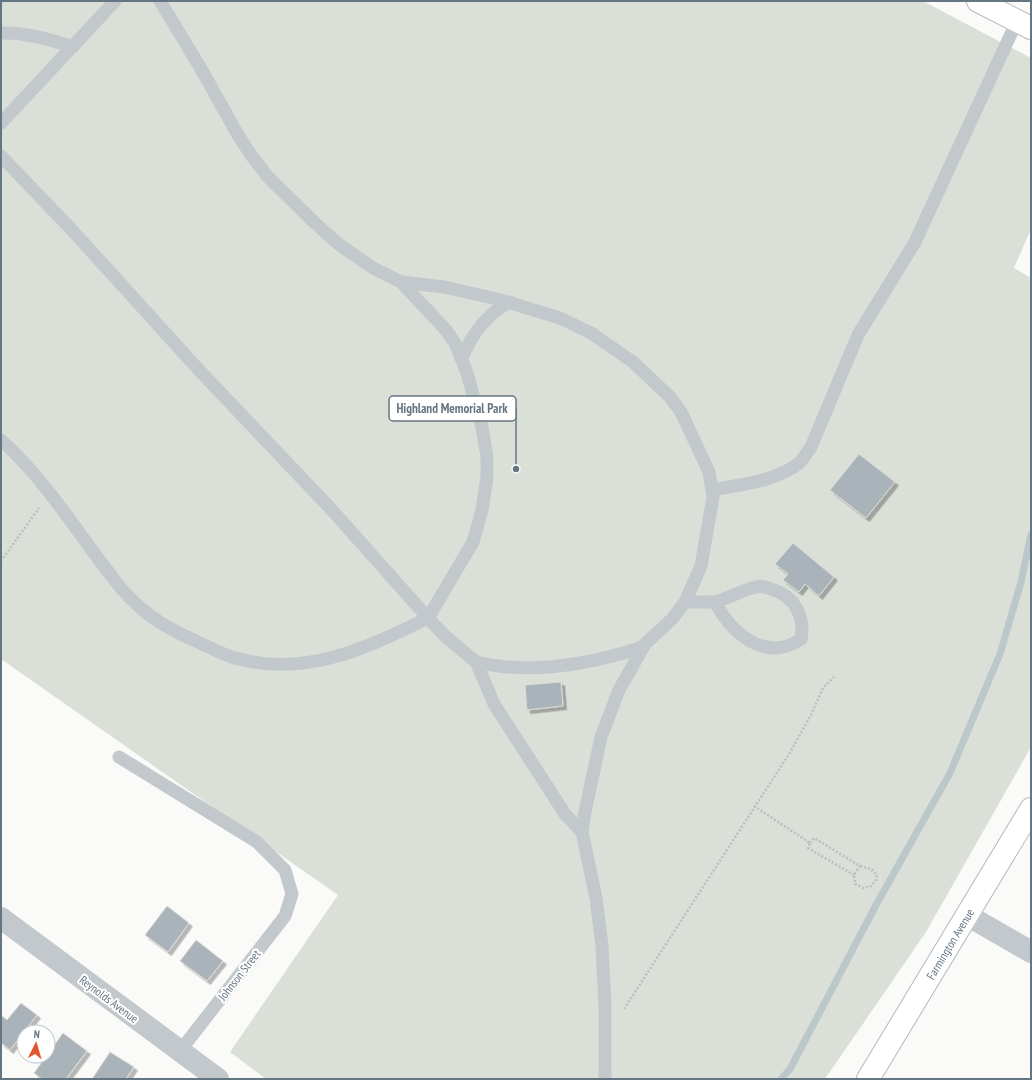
<svg xmlns="http://www.w3.org/2000/svg" width="1032" height="1080" font-family="'PT Sans Narrow',sans-serif">
  <style>
    .green { fill: #dadfd7 }
    .lines { fill: none; stroke-linecap: round; stroke-linejoin: round }
    .stream { stroke: #bbc7cb; stroke-width: 7 }
    .building { fill: #aab3b9; stroke: #dcdcda; filter: url(#shadow) }
    .secondary-casing { stroke: #b3babf; stroke-width: 24 }
    .path { stroke: #bbbfc2; stroke-width: 2.5; stroke-dasharray: 2 2; stroke-linecap: butt }
    .lane { stroke: #c3c8cc; stroke-width: 13 }
    .street { stroke: #c3c8cc; stroke-width: 22 }
    .secondary { stroke: #fff; stroke-width: 22 }
    .labels { text-anchor: middle; dominant-baseline: central; stroke-width: 4; stroke-linejoin: round; paint-order: stroke }
    .street-label { font-size: 12px; fill: #657683; stroke: #fff }
    .leader { fill: none; stroke: #657683; stroke-width: 1.5 }
    .callout-dot { fill: #657683; stroke: #fff; stroke-width: 1.5 }
    .callout { fill: #fff; stroke: #657683; stroke-width: 1.5 }
    .callout-label { font-size: 13px; text-anchor: middle; font-weight: bold; fill: #657683 }
  </style>
  <defs>
    <filter id="shadow"><feDropShadow dx="3.5" dy="3.5" stdDeviation="0" flood-color="#0004"/></filter>
  </defs>
  <rect width="100%" height="100%" fill="#fafaf8"/>
  <polygon class="green" points="1,1 923,1 1031,58 1031,229 1014,268 1031,278 1031,747 926,932 825,1079 266,1079 230,1052 338,895 1,659"/>
  <g class="lines">
    <polyline class="stream" points="781,1079 790,1069 876,905 950,773 1000,654 1021,582 1031,535"/>
  </g>
  <g class="building">
    <polygon points="859,454 895,482 866,518 830,490"/>
    <polygon points="793,543 834,577 819,596 805,584 799,592 783,580 788,574 775,564"/>
    <polygon points="561,682 563,706 527,710 525,685"/>
    <polygon points="167,906 189,923 168,952 145,935"/>
    <polygon points="196,940 223,961 207,981 180,961"/>
    <polygon points="21,1003 37,1015 10,1050 1,1043 1,1015 7,1020"/>
    <polygon points="63,1033 87,1051 66,1079 42,1079 34,1073"/>
    <polygon points="110,1052 134,1067 126,1079 92,1079"/>
  </g>
  <g class="lines">
    <defs>
      <g id="secondary">
        <polyline points="978,1 1031,28"/>
        <path id="s1" d="M 868,1079 L 1031,809"/>
      </g>
    </defs>
    <use href="#secondary" class="secondary-casing"/>
    <g class="path">
      <polyline points="1,561 39,508"/>
      <polyline points="754,806 810,843 808,848 854,875"/>
      <polyline points="810,843 814,838 860,866 854,875 855,884 863,888 871,886 876,880 877,875 871,869 860,866"/>
      <polyline points="624,1009 789,754 811,715 823,688 834,677"/>
    </g>
    <g class="lane">
      <polyline points="160,1 200,67 238,135 251,155 268,177 315,223 337,243 373,268 401,282 444,287 497,299 560,318 591,333 633,362 670,397 681,412 709,472 713,497 701,566 685,602 672,619 645,644 619,690 601,737 585,812 582,832 596,898 602,946 605,1006 605,1079"/>
      <path d="M 1,33 C 25,32 50,39 73,47"/>
      <polyline points="1,123 115,1"/>
      <polyline points="1,156 71,229 198,369 331,509 428,618 473,542 482,510 487,477 487,457 482,427 467,373 455,343 446,330 401,282"/>
      <path d="M 462,358 C 472,334 486,314 510,302"/>
      <path d="M 1,440 C 46,480 76,531 113,578 C 136,609 161,626 196,641 C 208,647 222,654 235,658 C 305,678 367,648 428,618 L 445,636 L 476,662 L 494,704 L 565,814 L 582,832"/>
      <path d="M 713,490 C 742,484 773,482 798,464 C 803,460 807,452 811,447 L 858,335 L 915,242 L 1017,21"/>
      <path d="M 685,602 L 715,602 C 732,634 766,663 801,639 C 805,617 795,597 774,590 C 768,588 761,585 756,587 C 742,590 729,598 715,602"/>
      <path d="M 476,662 C 530,675 591,664 643,647"/>
      <polyline points="119,757 257,842 285,870 292,894 285,916 180,1051"/>
    </g>
    <g class="street">
      <polyline points="967,915 1031,952"/>
      <polyline points="1,918 218,1079"/>
    </g>
    <use href="#secondary" class="secondary"/>
  </g>
  <g class="labels">
    <g class="street-label">
      <text stroke="none"><textPath href="#s1" startOffset="158">Farmington Avenue</textPath></text>
      <text transform="translate(239 975) rotate(-52)">Johnson Street</text>
      <text transform="translate(109 999) rotate(37)">Reynolds Avenue</text>
    </g>
  </g>
  <path class="leader" d="M516 469L516 408"/>
  <circle class="callout-dot" cx="516" cy="469" r="4"/>
  <rect class="callout" x="389" y="396" width="127" height="25" rx="4"/>
  <g class="callout-label">
    <text x="452" y="413">Highland Memorial Park</text>
  </g>
  <rect width="1032" height="1080" fill="none" stroke="#657683" stroke-width="4"/>
  <g transform="translate(36 1044) rotate(5)"><circle r="19" fill="#ffffff" stroke="#c1c8cd"/>
  <path d="M0-3L7 15L0 10L-7 15Z" fill="#e4572e"/>
  <text y="-6" font-size="11" font-weight="bold" text-anchor="middle" fill="#657683">N</text>
  </g>
</svg>
